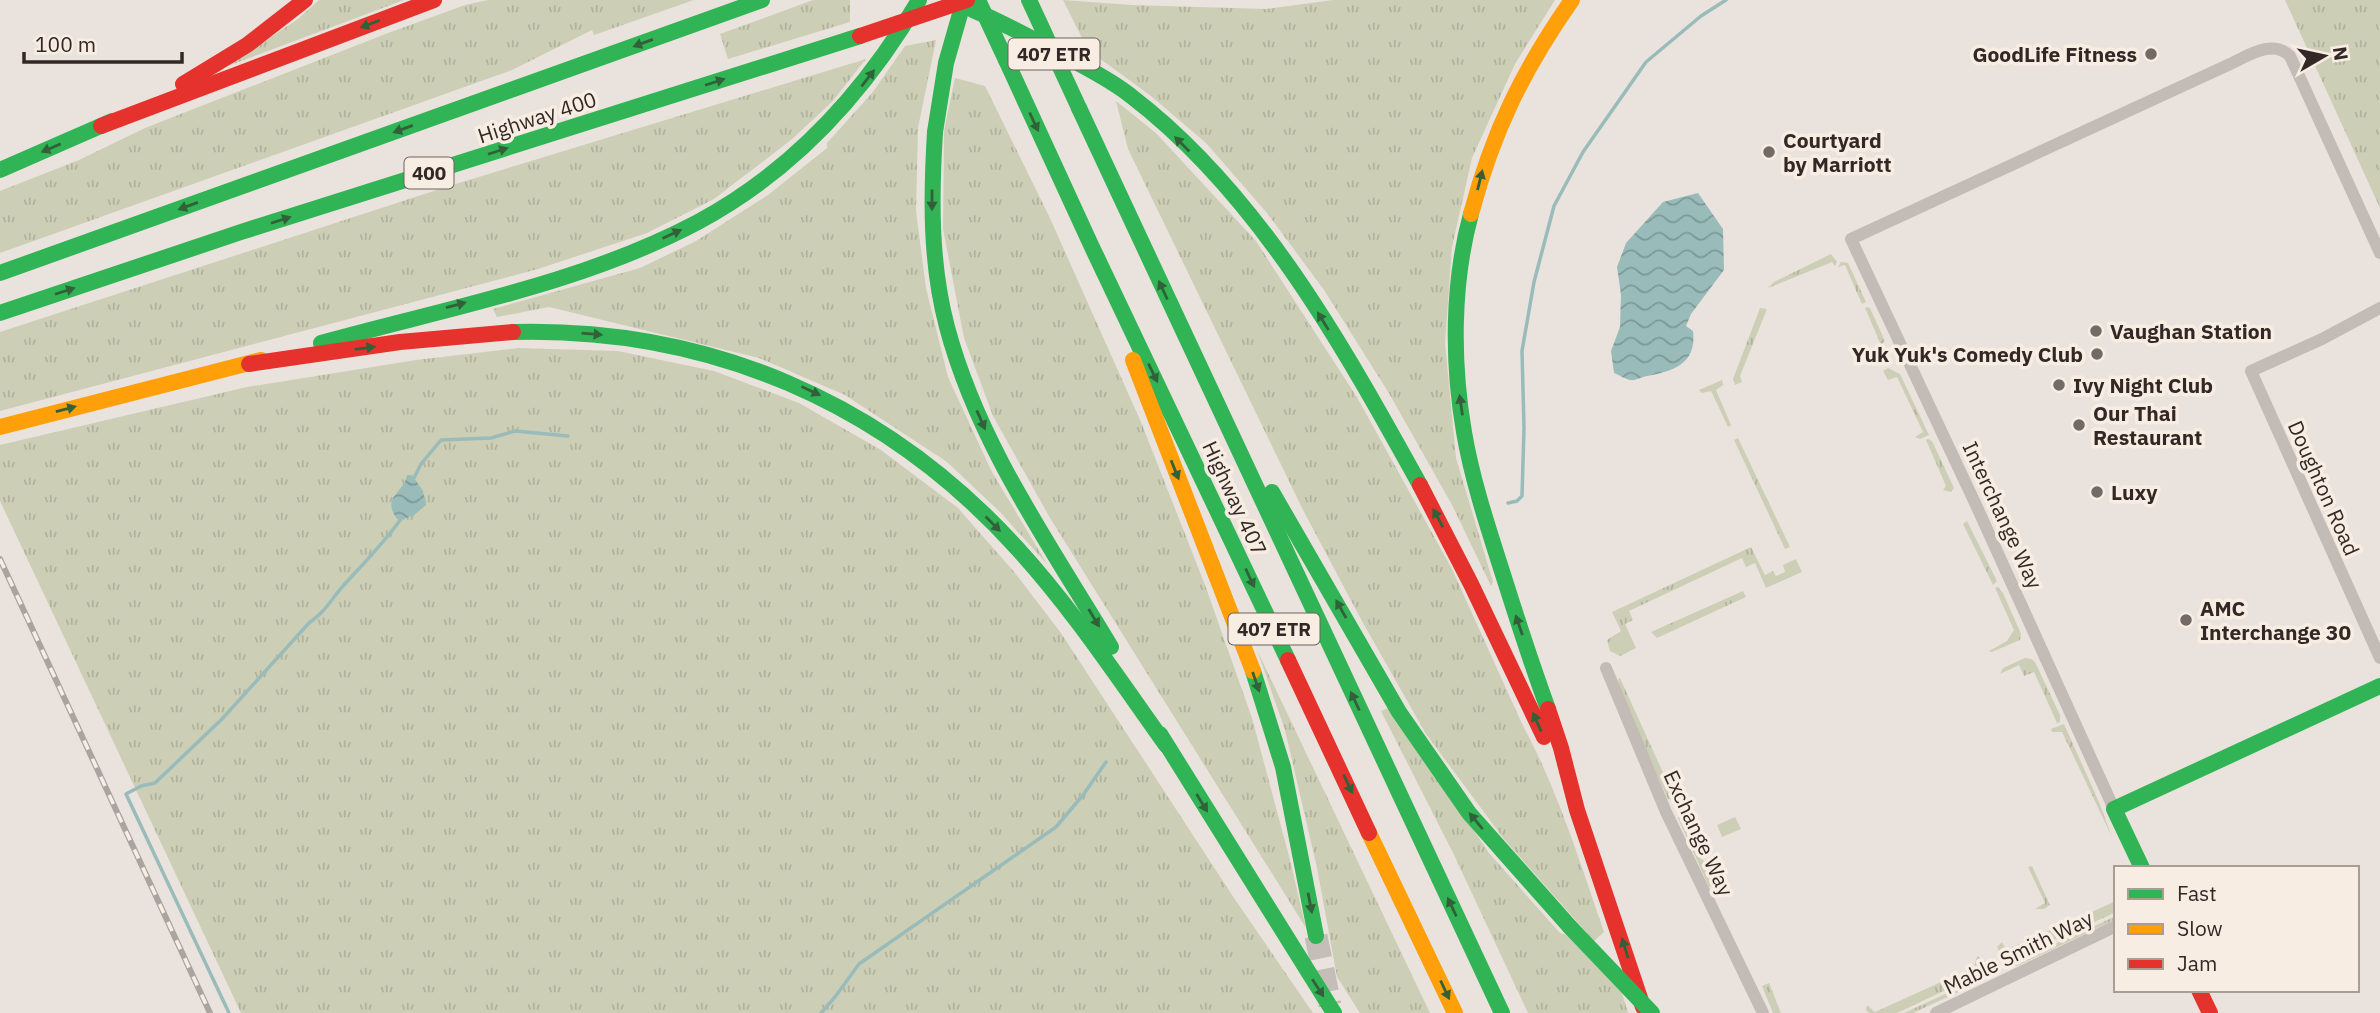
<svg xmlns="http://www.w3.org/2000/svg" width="2380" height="1013" font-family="'IBM Plex Sans',sans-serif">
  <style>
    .grass { fill: url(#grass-tufts) }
    .green { fill: #cccfb6 }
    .water { fill: url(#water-waves) }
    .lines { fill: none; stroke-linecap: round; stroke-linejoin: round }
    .stream { stroke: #99bcba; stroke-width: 3.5 }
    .highway-tunnel { stroke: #c5beb8; stroke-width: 23; stroke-dasharray: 23 11; stroke-linecap: butt }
    .street { stroke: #c2bbb6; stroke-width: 12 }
    .fast { stroke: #30b455; stroke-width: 16 }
    .slow { stroke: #ff9f0a; stroke-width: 16 }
    .jam { stroke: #e5322d; stroke-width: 16 }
    .rail-casing { stroke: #aaa4a1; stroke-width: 6 }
    .rail { stroke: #f8ede2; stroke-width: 3.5; stroke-dasharray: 10; stroke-linecap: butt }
    .fast-bridge { stroke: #30b455; stroke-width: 16 }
    .jam-bridge { stroke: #e5322d; stroke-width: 16 }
    .oneway { fill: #326038 }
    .poi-dot { fill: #736965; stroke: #f8ede2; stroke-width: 2.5 }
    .labels { text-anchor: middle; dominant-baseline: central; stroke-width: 7; stroke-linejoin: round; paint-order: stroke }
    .shield { fill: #f8ede2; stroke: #6e635e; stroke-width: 2 }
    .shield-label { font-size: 19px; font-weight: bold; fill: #332825 }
    .poi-label { font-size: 21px; font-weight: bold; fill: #332825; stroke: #f8ede2; text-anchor: start }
    .street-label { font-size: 21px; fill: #332825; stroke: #f8ede2 }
  </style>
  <defs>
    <pattern id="grass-tufts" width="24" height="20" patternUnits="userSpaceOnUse" patternTransform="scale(1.75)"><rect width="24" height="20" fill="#cccfb6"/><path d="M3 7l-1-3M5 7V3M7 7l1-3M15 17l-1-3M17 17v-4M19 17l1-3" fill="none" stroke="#b0b29c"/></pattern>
    <pattern id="water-waves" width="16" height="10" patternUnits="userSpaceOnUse" patternTransform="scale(1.75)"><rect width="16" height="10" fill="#99bcba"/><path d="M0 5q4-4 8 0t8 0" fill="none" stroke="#7d9997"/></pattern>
  </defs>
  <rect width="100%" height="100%" fill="#eae3dd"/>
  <g class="grass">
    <polygon points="319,0 404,0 228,66 298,19"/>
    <polygon points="488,0 694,0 594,35 592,30 512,70 0,253 0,191 79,160 145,128 388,33 465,5"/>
    <polygon points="813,0 850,0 850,22 728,59 720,34"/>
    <polygon points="1063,0 1132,5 1266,9 1333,0 1555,0 1515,64 1472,158 1452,247 1445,343 1456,458 1493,582 1491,586 1452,505 1390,395 1324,290 1267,213 1206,143 1151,96 1088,50"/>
    <polygon points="2285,0 2380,0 2380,208"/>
    <polygon points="936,40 918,128 916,211 926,288 948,377 992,472 1047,564 1000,512 947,462 845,395 759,358 549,307 497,317 493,309 640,268 696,241 768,195 827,148 827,143 872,93 905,46"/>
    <polygon points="866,59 832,102 791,140 714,199 647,233 538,269 0,411 0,332 449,186"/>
    <polygon points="955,78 985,86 1049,216 1141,422 1205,585 1252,718 1289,856 1306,928 1050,518 993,416 964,338 943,229 944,131"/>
    <path d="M 1116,101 L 1156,133 L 1256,241 L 1358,399 L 1452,569 L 1523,726 C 1558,790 1580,863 1604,932 L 1594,941 L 1504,839 L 1426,734 L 1363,623 L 1304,512 L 1128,149 Z"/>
    <polygon points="1831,254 1837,262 1835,266 1832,262 1768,288 1774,282"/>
    <polygon points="1841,262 1848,263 1866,302 1862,304 1845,265 1838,267"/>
    <polygon points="1867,307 1870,308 1885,341 1881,345 1865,308"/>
    <polygon points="1760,308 1767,309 1740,376 1742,382 1735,385 1733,379"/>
    <polygon points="518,348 618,351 714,371 799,403 881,450 958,508 1015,573 1061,633 1234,898 1313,1013 241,1013 0,501 0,445 247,387 416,360"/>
    <polygon points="1888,368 1900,374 1929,435 1920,439 1915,437 1923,432 1897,377 1888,380 1883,371"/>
    <polygon points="1722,380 1723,385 1716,390 1731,425 1728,427 1711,391 1702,393 1699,390"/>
    <polygon points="1738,438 1790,547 1785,549 1734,440"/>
    <polygon points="1928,439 1932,441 1954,488 1951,492 1943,490 1946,486 1926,440"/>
    <polygon points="1967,521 1997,581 1993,585 1963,524"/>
    <polygon points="1751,547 1765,575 1773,571 1776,576 1785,572 1783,565 1796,559 1802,572 1766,588 1755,563 1746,567 1742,558 1629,611 1633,620 1625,624 1636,648 1620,656 1610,651 1607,640 1621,631 1612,612"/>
    <polygon points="1998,587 2003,593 2021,634 2020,640 1992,652 1989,651 2007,641 2014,630 1995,588"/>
    <polygon points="1743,591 1746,597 1657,638 1651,632"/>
    <polygon points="1257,650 1430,1013 1360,1013 1337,977 1317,868 1285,730"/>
    <polygon points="2025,658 2031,659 2035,662 2060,715 2060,722 2057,723 2034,672 2024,676 2019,665 2000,674 2003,668"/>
    <polygon points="1620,678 1676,801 1668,799 1621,697 1618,679"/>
    <polygon points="1391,707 1489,853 1560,933 1567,935 1622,993 1628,1013 1528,1013 1454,855 1381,711"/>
    <polygon points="2064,724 2099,802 2112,837 2062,732 2052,732 2051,729"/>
    <polygon points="1681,814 1702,855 1698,856 1706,863 1715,884 1709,887 1678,818"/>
    <polygon points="2032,866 2050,905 2044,909 2035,909 2045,903 2028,867"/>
    <polygon points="2116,901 2116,912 2077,930 2065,924"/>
    <polygon points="2116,916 2116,919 2017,966 2011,964"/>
    <polygon points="2061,925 2073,931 2005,963 1997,947 2002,942 2006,950"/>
    <polygon points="1977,956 1985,961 1986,971 1897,1013 1869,1013 1866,1010 1867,1005 1875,1012 1974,967"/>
    <polygon points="1984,976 1982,981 1913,1013 1904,1013"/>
    <polygon points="1769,983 1781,1013 1773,1013 1762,986"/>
  </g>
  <polygon class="green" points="1735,817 1741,829 1722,837 1717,825"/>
  <g class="water">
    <path d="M 1698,193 L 1723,229 L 1724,270 L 1691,314 L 1686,326 L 1693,331 C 1697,364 1673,371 1647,376 C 1641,377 1635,381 1630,380 C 1625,379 1619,375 1614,373 L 1611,351 L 1620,327 L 1621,295 L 1617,267 L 1626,243 L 1663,202 Z"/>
    <path d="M 407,475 L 412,475 L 423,491 L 426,505 L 413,516 L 398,520 C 380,498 404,493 407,475 Z"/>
  </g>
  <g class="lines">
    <g class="stream">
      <polyline points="414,478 421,464 441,440 491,438 515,431 568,436"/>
      <polyline points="1508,503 1517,501 1522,496 1524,428 1522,351 1534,282 1554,206 1583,152 1646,62 1701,16 1726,0"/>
      <path d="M 229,1013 L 126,794 L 141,786 L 155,783 L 222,719 L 309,623 C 326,611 330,601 343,586 C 363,564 383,544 401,519"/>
      <polyline points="821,1013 835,997 859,964 1056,827 1083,795 1106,762"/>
    </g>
    <polyline class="highway-tunnel" points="1316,936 1330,1005"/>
    <g class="street">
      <polyline points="2380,308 2322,339 2251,371 2380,658"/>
      <polyline points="1606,668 1666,812 1763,1013"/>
      <path d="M 2114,809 L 1976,505 L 1851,239 L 2228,65 C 2246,57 2272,38 2290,56 L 2380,253"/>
      <polyline points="1936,1013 2116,926"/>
    </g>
    <g class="fast">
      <path d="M 973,10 C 1004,23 1033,39 1063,55 C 1086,68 1110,79 1131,96 C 1259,194 1343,346 1420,485"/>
      <polyline points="1006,60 1091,245 1288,660"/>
      <polyline points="1079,108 1502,1013"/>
      <path d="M 935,132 C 931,197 930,263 947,327 C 978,444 1050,545 1111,647"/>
      <polyline points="0,170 112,121"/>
      <path d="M 1471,214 C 1452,283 1452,362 1464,432 C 1473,485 1491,536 1507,587 C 1520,628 1533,668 1548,709"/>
      <polyline points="0,273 762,0"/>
      <polyline points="0,313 241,232 860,36"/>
      <path d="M 513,332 C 709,327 884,402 1016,547 C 1072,608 1118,678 1166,745"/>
      <path d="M 321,343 C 447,308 581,284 698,222 C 793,171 865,92 919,0"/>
      <polyline points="1272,492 1399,712 1469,813 1570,927"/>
      <polyline points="1253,671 1283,767 1316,936"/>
      <polyline points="1160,734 1334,1013"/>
      <polyline points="2142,868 2114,809 2380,686"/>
    </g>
    <g class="slow">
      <path d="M 1471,214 C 1493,131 1523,70 1572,0"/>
      <polyline points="1133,360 1253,671"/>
      <polyline points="0,427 261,360"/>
      <polyline points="1369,833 1455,1013"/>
    </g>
    <g class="jam">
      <polyline points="183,84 247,45 305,0"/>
      <polyline points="101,126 434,0"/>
      <polyline points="249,364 400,342 513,332"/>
      <polyline points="1420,485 1471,584 1544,737"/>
      <polyline points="1288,660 1369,833"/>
      <polyline points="1548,709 1561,748 1577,810 1643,1007"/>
      <polyline points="2199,990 2210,1013"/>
    </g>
    <defs>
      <polyline id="rail" points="0,559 210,1013"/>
    </defs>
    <use href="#rail" class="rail-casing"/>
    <use href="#rail" class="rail"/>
    <g class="fast-bridge">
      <polyline points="978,0 1006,60"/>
      <polyline points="1029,0 1079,108"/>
      <polyline points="935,132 946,63 964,0"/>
      <polyline points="1570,927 1652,1013"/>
    </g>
    <polyline class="jam-bridge" points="860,36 967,0"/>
  </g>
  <defs><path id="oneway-solid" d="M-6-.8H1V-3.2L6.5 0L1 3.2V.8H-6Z" transform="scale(1.75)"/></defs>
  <g class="oneway">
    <use href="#oneway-solid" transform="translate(370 24) rotate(159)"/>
    <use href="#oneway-solid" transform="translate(643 43) rotate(160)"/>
    <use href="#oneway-solid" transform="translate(868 78) rotate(-52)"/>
    <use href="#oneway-solid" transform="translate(715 82) rotate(-18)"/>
    <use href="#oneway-solid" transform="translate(1034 122) rotate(65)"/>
    <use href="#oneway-solid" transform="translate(403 129) rotate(160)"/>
    <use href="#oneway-solid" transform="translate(1182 144) rotate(-135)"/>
    <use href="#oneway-solid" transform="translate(51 148) rotate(157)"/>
    <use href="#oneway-solid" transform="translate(498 151) rotate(-18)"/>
    <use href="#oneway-solid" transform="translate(1480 180) rotate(-76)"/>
    <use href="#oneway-solid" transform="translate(932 200) rotate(90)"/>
    <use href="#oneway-solid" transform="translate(188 206) rotate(160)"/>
    <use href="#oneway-solid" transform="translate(281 220) rotate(-18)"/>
    <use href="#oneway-solid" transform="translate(672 234) rotate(-25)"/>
    <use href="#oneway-solid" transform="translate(1163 290) rotate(-115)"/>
    <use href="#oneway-solid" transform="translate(65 291) rotate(-18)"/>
    <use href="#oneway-solid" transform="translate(456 305) rotate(-15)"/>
    <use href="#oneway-solid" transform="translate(1323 321) rotate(-122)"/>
    <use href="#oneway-solid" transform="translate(592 334) rotate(5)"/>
    <use href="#oneway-solid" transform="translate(365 348) rotate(-7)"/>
    <use href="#oneway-solid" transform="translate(1153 373) rotate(64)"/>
    <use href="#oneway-solid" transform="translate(811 391) rotate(25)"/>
    <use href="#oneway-solid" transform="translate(1461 405) rotate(-98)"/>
    <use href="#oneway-solid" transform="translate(66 409) rotate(-15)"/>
    <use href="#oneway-solid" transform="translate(981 420) rotate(66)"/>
    <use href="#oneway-solid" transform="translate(1175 470) rotate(68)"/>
    <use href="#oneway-solid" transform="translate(1438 518) rotate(-118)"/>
    <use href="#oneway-solid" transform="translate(993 524) rotate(45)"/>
    <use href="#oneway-solid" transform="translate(1250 578) rotate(65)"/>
    <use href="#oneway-solid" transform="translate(1341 609) rotate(-119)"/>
    <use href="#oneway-solid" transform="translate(1094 618) rotate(59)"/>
    <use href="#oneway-solid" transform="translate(1519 625) rotate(-109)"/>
    <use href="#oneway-solid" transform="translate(1256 682) rotate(71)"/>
    <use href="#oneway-solid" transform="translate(1355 701) rotate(-115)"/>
    <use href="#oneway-solid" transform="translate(1537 722) rotate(-114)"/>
    <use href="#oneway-solid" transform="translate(1348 784) rotate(65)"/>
    <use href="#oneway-solid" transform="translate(1202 803) rotate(58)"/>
    <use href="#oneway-solid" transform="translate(1476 821) rotate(-130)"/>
    <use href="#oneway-solid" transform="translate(1310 903) rotate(79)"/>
    <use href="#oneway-solid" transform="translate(1452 907) rotate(-115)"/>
    <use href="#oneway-solid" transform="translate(1625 948) rotate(-107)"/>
    <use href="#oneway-solid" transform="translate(1318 988) rotate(57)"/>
    <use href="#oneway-solid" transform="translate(1445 990) rotate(65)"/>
  </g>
  <g class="poi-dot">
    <circle cx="2151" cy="54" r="7"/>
    <circle cx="1769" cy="152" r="7"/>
    <circle cx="2096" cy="331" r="7"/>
    <circle cx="2097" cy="354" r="7"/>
    <circle cx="2059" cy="385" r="7"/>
    <circle cx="2079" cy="425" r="7"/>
    <circle cx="2097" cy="492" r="7"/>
    <circle cx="2186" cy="620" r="7"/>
  </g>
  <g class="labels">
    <g class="shield">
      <rect x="1008.5" y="38.5" width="91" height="31" rx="5"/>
      <rect x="404.5" y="157.5" width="49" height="31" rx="5"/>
      <rect x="1228.5" y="613.5" width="91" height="31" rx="5"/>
    </g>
    <g class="shield-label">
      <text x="1054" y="54">407 ETR</text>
      <text x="429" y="173">400</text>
      <text x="1274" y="629">407 ETR</text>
    </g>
    <g class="poi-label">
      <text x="2137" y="54" text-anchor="end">GoodLife Fitness</text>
      <text x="1783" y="140">Courtyard<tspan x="1783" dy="24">by Marriott</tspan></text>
      <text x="2110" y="331">Vaughan Station</text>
      <text x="2083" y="354" text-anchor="end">Yuk Yuk's Comedy Club</text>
      <text x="2073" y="385">Ivy Night Club</text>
      <text x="2093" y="413">Our Thai<tspan x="2093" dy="24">Restaurant</tspan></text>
      <text x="2111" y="492">Luxy</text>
      <text x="2200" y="608">AMC<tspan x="2200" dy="24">Interchange 30</tspan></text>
    </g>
    <g class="street-label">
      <text transform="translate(537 117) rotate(-18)">Highway 400</text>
      <text transform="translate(2324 488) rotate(66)">Doughton Road</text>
      <text transform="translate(1235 498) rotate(65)">Highway 407</text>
      <text transform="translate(2003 515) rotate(65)">Interchange Way</text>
      <text transform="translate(1699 833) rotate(65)">Exchange Way</text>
      <text transform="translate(2018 952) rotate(-26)">Mable Smith Way</text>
    </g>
  </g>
  <rect x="2114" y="866" width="245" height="126" fill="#f8ede2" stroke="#a99e96" stroke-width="2"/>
  <rect x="2128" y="889" width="35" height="10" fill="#30b455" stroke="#a99e96" stroke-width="2"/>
  <text x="2177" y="901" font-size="21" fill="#332825">Fast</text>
  <rect x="2128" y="924" width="35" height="10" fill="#ff9f0a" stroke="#a99e96" stroke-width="2"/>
  <text x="2177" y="936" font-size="21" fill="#332825">Slow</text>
  <rect x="2128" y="959" width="35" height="10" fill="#e5322d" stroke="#a99e96" stroke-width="2"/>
  <text x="2177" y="971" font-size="21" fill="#332825">Jam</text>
  <g transform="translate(2324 56) rotate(81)" stroke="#f8ede2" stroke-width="5" paint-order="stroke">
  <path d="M0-5L12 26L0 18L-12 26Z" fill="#332825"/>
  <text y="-10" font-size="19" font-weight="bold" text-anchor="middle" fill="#332825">N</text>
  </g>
  <path d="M24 52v10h158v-10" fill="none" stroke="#332825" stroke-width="3.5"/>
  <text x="35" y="52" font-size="21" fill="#332825" stroke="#f8ede2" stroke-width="5" paint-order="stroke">100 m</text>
</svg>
